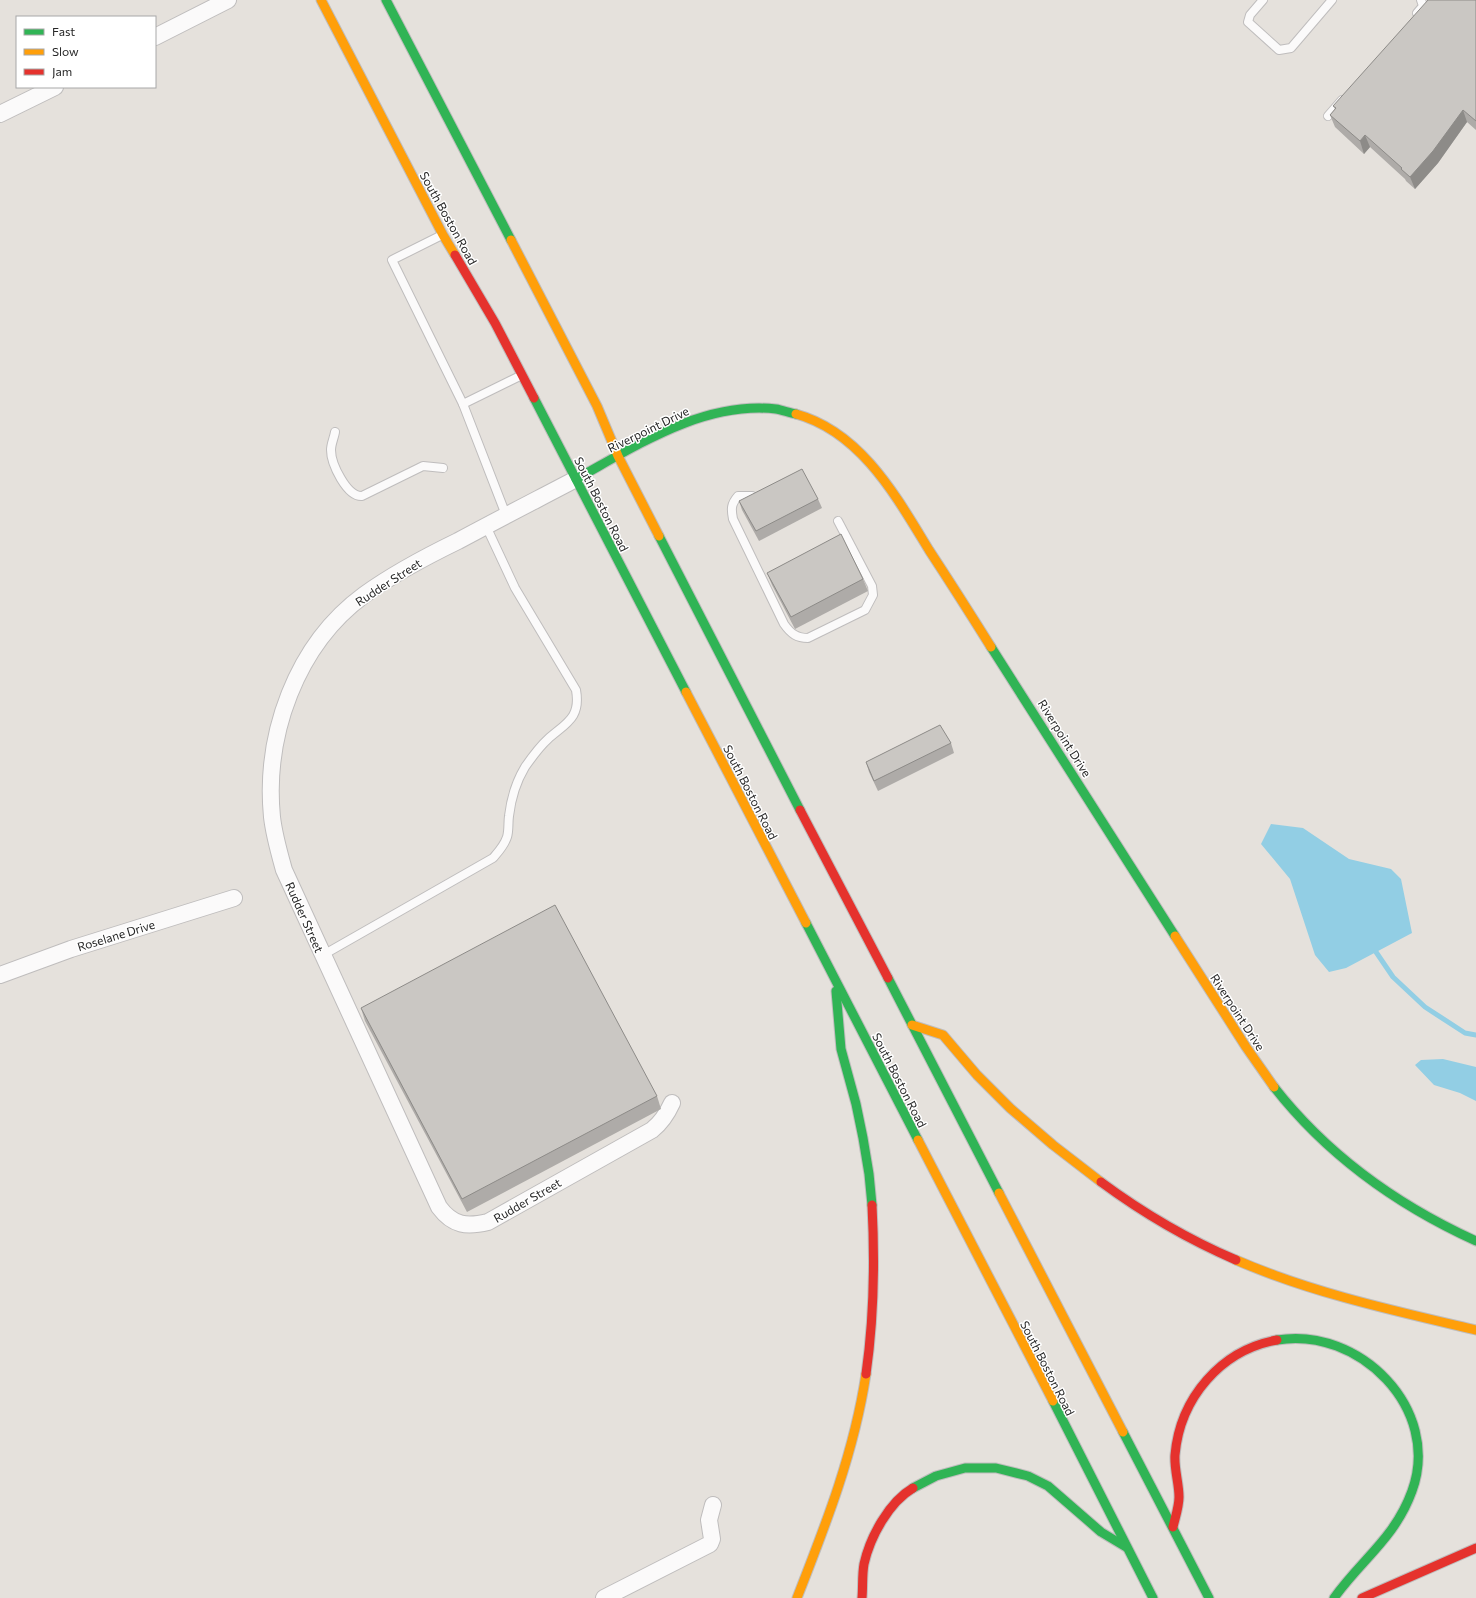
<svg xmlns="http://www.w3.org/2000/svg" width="1476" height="1598" font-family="Commissioner,sans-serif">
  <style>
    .water { fill: #92cee4 }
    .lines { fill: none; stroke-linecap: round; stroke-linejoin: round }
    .stream { stroke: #92cee4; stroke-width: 5 }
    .lane-casing { stroke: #bfbdbd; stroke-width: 10 }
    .street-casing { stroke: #bfbdbd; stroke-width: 18 }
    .fast-casing { stroke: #bfbdbd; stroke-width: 11 }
    .slow-casing { stroke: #bfbdbd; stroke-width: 11 }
    .jam-casing { stroke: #bfbdbd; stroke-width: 11 }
    .lane { stroke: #fbfafa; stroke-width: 8 }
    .street { stroke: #fbfafa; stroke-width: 16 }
    .fast { stroke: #30b455; stroke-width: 9 }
    .slow { stroke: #ff9f0a; stroke-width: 9 }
    .jam { stroke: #e5322d; stroke-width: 9 }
    .wall { fill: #aeaba8 }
    .shaded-wall { fill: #8d8b88 }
    .building { fill: #cac7c3; stroke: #8d8b88 }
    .labels { text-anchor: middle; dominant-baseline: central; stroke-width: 3; stroke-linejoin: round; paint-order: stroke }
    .street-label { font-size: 12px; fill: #262626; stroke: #fff }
  </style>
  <rect width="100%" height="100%" fill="#e5e1dc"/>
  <g class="water">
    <polygon points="1271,824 1303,828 1349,859 1391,869 1401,879 1412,933 1346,968 1329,972 1315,955 1290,879 1261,844"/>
    <polygon points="1443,1059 1476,1067 1476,1101 1460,1093 1434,1085 1415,1065 1421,1060"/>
  </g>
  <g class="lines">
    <polyline class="stream" points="1376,952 1393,977 1425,1007 1465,1033 1476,1035"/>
    <defs>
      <g id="lane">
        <polyline points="1263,0 1250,15 1248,22 1279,50 1291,48 1332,0"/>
        <polyline points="1417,13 1423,6 1421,0"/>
        <polyline points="1328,116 1342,100"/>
        <polyline points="442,235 392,260 463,404 522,375"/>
        <polyline points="463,404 506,515"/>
        <path d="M 335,432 C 334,438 331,444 331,450 C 331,464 347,497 362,496 L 423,466 L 443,468"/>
        <path d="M 752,496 L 738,496 C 731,504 731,509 733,519 L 784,624 C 791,634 797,638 808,638 L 865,610 L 873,595 L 872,586 L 838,521"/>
        <path d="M 323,955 L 493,858 C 499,851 504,846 507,837 C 509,831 508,823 509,816 C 511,799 516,782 525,767 C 532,757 539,747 548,739 C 566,723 581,718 576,690 L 515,588 L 486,526"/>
      </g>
      <g id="street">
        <polyline points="155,37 228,0"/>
        <polyline points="0,114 55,87"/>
        <path d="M 576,479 C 536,500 497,520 458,541 C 425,557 393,574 364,595 C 296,645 264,735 272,817 C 274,835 279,852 284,870 L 439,1207 C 453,1226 467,1227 488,1222 L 652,1130 C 662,1122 667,1114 672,1103"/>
        <polyline points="0,975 71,949 234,898"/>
        <polyline points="604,1598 710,1544 712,1539 709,1520 713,1505"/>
      </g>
      <g id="fast">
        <polyline points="386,0 511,240"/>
        <polyline points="534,398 686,692"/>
        <path d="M 576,479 C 636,446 703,401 776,409 C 782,410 790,413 796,414"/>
        <polyline points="659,536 800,810"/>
        <polyline points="991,647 1175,936"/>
        <polyline points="806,923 918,1140"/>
        <polyline points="888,978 999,1193"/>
        <polyline points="836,991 841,1049 856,1104 863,1138 869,1174 872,1205"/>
        <path d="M 1274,1087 C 1328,1156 1397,1205 1476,1241"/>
        <path d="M 1277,1340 C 1359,1326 1442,1409 1412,1491 C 1395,1538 1362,1559 1334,1598"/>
        <polyline points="1053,1401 1153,1598"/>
        <polyline points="1123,1432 1209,1598"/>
        <polyline points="913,1488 936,1476 965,1468 996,1468 1028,1476 1048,1486 1101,1532 1126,1547"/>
      </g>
      <g id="slow">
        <polyline points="321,0 443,235 455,255"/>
        <polyline points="511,240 597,406 618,456 659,536"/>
        <path d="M 796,414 C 861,432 896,496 929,550 C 950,582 971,615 991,647"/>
        <polyline points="686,692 806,923"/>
        <polyline points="1175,936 1246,1047 1274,1087"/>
        <polyline points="912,1025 943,1035 977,1075 1010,1108 1053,1145 1101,1182"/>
        <polyline points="918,1140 1053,1401"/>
        <polyline points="999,1193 1123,1432"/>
        <path d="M 1236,1260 C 1312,1293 1395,1311 1476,1330"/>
        <path d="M 797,1598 C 826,1524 854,1453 866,1374"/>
      </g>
      <g id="jam">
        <polyline points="455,255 495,323 534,398"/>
        <polyline points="800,810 888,978"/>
        <path d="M 1101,1182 C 1143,1213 1187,1239 1236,1260"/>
        <path d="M 866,1374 C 874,1318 875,1262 872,1205"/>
        <path d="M 1173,1527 C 1175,1518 1179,1507 1179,1497 C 1179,1483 1174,1469 1175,1455 C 1180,1398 1221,1350 1277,1340"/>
        <path d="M 862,1598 C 863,1587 862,1575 864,1564 C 870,1537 889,1502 913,1488"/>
        <polyline points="1362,1598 1476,1548"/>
      </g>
    </defs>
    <use href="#lane" class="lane-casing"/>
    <use href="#street" class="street-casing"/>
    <use href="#fast" class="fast-casing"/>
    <use href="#slow" class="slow-casing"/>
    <use href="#jam" class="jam-casing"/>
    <use href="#lane" class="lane"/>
    <use href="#street" class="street"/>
    <use href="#fast" class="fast"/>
    <use href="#slow" class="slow"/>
    <use href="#jam" class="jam"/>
  </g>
  <g class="wall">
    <polygon points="1476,0 1476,130 1467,122 1438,163 1415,189 1406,181 1405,179 1370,147 1364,154 1335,127 1330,115 1335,109 1333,106"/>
    <polygon points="818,499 822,508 759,541 742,510 739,501"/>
    <polygon points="767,573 863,579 868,591 795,629 772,585"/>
    <polygon points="951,743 954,753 878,791 869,772 866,762"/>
    <polygon points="361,1008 657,1096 661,1109 467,1212 365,1021"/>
  </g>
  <g class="shaded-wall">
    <polygon points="1463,110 1467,122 1438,163 1415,189 1410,177"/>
    <polygon points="1365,135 1370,147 1364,154 1360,141"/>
  </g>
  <g class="building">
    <polygon points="1428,0 1476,0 1476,121 1463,110 1433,151 1410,177 1401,169 1402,168 1365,135 1360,141 1330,115 1336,108 1333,106"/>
    <polygon points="802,469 818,499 756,531 739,501"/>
    <polygon points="841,534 863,579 791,617 767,573"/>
    <polygon points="940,725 951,743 874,781 866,762"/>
    <polygon points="555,905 657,1096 462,1199 361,1008"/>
  </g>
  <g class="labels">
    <g class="street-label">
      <text transform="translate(449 218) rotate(61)">South Boston Road</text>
      <text transform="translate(648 429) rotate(-26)">Riverpoint Drive</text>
      <text transform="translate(602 504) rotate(63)">South Boston Road</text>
      <text transform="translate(388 582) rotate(-33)">Rudder Street</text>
      <text transform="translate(1065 738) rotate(58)">Riverpoint Drive</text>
      <text transform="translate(751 792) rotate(63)">South Boston Road</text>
      <text transform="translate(305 917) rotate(66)">Rudder Street</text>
      <text transform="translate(116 935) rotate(-17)">Roselane Drive</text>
      <text transform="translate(1238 1012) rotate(57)">Riverpoint Drive</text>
      <text transform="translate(900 1080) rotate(63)">South Boston Road</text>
      <text transform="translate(527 1200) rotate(-30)">Rudder Street</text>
      <text transform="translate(1048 1368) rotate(63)">South Boston Road</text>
    </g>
  </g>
  <rect x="16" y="16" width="140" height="72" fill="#ffffff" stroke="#a8a8a8"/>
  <rect x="24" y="29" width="20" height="6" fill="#30b455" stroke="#a8a8a8"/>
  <text x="52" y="36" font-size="12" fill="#262626">Fast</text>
  <rect x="24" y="49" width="20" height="6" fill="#ff9f0a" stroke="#a8a8a8"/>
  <text x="52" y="56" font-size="12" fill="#262626">Slow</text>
  <rect x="24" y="69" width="20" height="6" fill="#e5322d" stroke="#a8a8a8"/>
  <text x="52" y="76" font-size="12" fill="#262626">Jam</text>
</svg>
